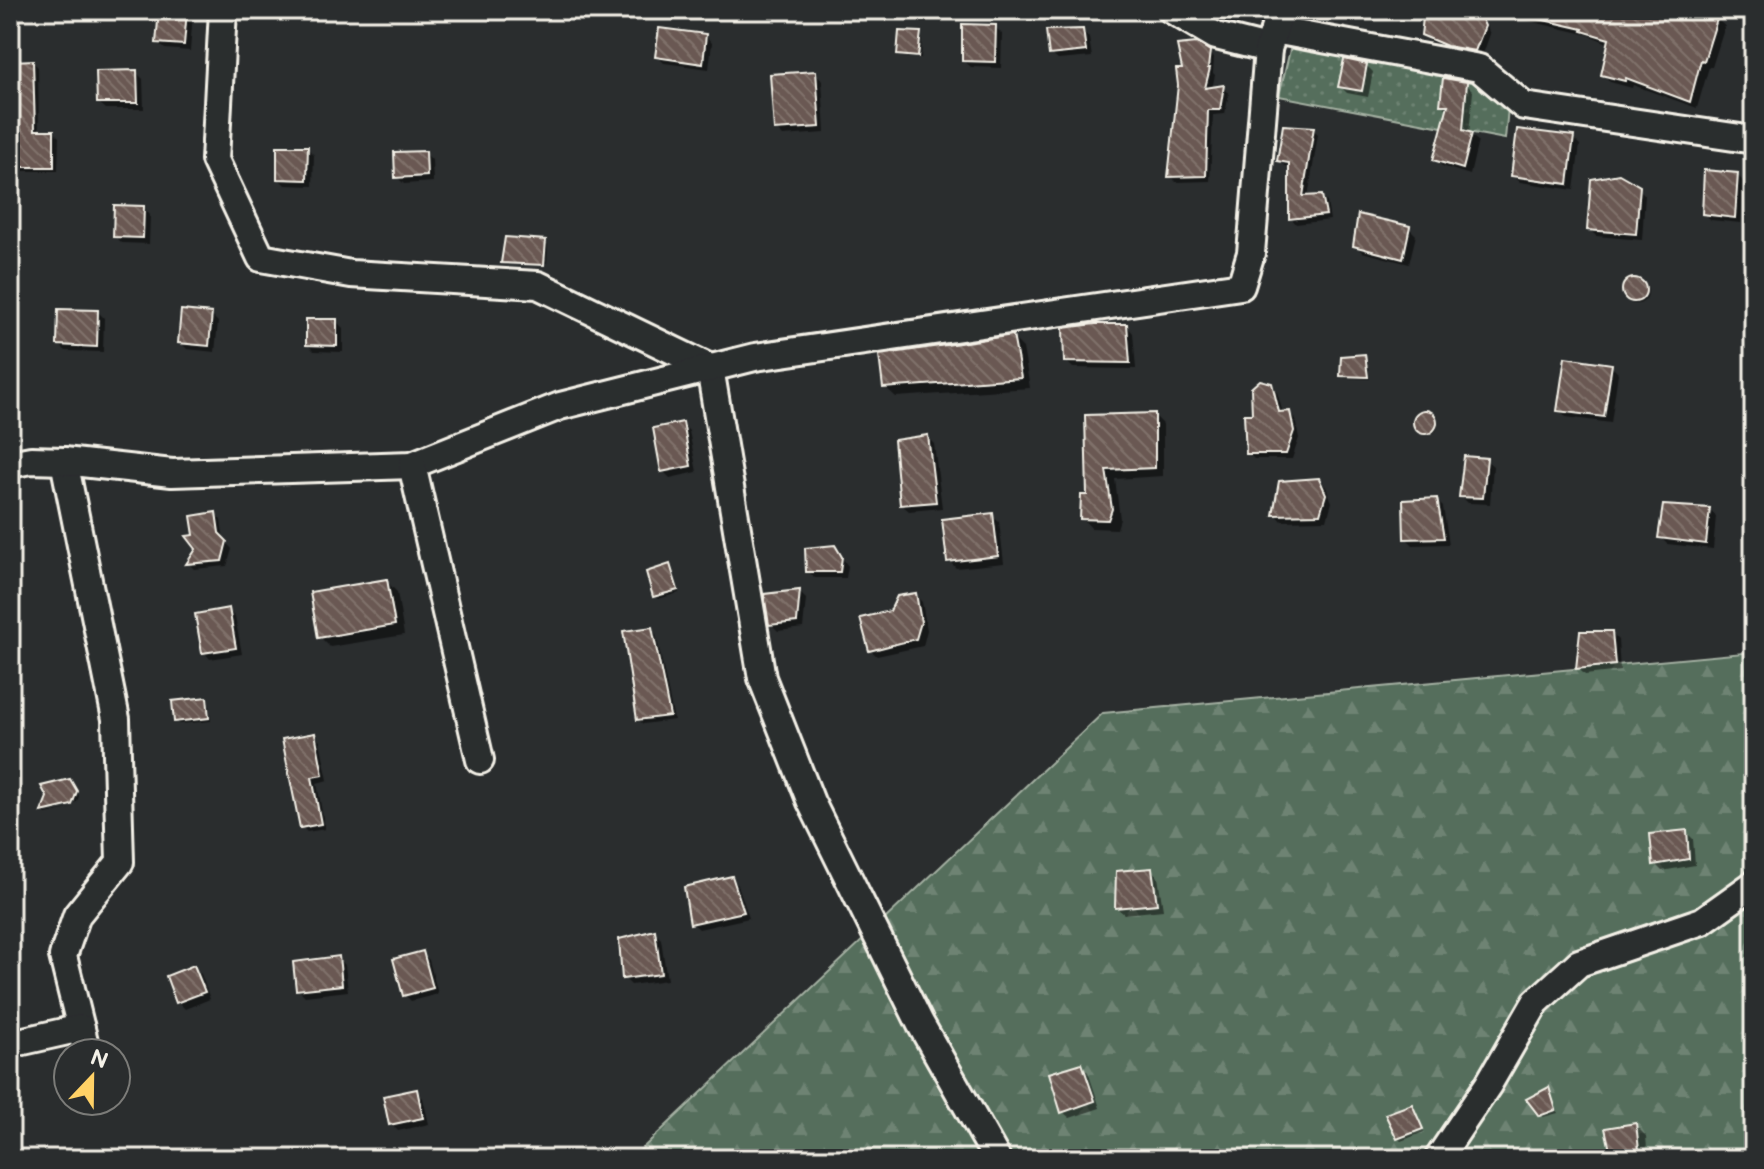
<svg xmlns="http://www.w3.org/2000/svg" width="1764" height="1169" font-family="'Balsamiq Sans',sans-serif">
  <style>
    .green { fill: url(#green-dots); stroke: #a4b0a2; stroke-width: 2 }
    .forest { fill: url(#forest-firs); stroke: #a4b0a2; stroke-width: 2 }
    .shadow { fill: #0007 }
    .building { fill: url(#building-back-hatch); stroke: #f4f1e8; stroke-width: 2 }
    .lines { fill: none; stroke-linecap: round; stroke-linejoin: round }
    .street-casing { stroke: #f4f1e8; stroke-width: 32 }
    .street { stroke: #2a2d2e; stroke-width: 26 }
  </style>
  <defs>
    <pattern id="green-dots" width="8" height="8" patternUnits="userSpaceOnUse" patternTransform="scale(2)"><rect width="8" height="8" fill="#556e5c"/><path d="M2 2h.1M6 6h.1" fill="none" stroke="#6e8373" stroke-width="1.8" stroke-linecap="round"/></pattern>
    <pattern id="forest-firs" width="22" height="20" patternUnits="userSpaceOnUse" patternTransform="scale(2)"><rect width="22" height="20" fill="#556e5c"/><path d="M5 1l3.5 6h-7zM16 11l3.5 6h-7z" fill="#6e8373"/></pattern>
    <pattern id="building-back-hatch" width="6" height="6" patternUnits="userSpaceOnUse" patternTransform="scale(2)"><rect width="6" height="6" fill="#6a5952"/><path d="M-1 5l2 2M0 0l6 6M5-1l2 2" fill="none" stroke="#80716b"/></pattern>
  </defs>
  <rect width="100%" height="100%" fill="#2a2d2e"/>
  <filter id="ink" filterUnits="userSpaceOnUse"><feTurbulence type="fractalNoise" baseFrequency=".0125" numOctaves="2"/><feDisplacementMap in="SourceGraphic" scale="16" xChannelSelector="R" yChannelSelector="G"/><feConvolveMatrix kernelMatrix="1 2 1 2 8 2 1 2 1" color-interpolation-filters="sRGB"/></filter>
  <g filter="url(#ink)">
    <polygon class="green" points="1291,46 1477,80 1508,108 1505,139 1279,96"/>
    <polygon class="forest" points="1754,652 1754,1159 631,1159 1103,713"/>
    <g class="shadow">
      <polygon points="161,10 190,10 193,13 190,51 165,49 158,43"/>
      <polygon points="282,10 318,10 317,17 287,15"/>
      <polygon points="1426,10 1479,10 1490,34 1482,57 1455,52 1430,42 1423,35"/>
      <polygon points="1513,10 1705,10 1725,26 1712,67 1709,67 1697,108 1633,85 1632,88 1610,82 1603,74 1610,44 1589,35 1520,19"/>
      <polygon points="995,27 1002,34 1001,68 971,67 964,61"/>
      <polygon points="1083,31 1089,38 1092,57 1058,60 1051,54"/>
      <polygon points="920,34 922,37 921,58 902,57 899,54"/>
      <polygon points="706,36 712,43 709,69 664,63 657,56"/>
      <polygon points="1208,52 1214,58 1213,73 1215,75 1212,89 1223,87 1229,93 1225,114 1213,115 1210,181 1176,182 1170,176 1184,71"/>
      <polygon points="33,62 38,67 39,132 54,132 59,137 58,171 20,171 15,166 16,110 10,110 10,84 16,83"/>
      <polygon points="1366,65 1373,72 1368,97 1347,93 1340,86"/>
      <polygon points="136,72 143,79 144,109 106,109 99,103"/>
      <polygon points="815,73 822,80 825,133 783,136 776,129"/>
      <polygon points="1466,84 1473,91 1469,134 1478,141 1470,175 1442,166 1436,160 1448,111 1442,104"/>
      <polygon points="1313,129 1318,134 1308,198 1321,197 1327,202 1330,220 1296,224 1291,218 1291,166 1285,166 1280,160"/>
      <polygon points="1573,138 1580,145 1574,190 1520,182 1513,175"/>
      <polygon points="307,148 314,155 313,186 285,185 279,179"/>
      <polygon points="425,153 432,160 433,182 404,184 397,177"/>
      <polygon points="1737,175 1744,182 1741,223 1711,220 1704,213"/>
      <polygon points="1638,188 1645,195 1642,240 1596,236 1589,229"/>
      <polygon points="144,208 150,215 149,244 122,243 115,236"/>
      <polygon points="1409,228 1416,235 1409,264 1362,252 1355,245"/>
      <polygon points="545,242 548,245 547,263 504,261"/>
      <circle cx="1636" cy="292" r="12"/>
      <polygon points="97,311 104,318 103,352 66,351 59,345"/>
      <polygon points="211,315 218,322 215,352 187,349 180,342"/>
      <polygon points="336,321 343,328 343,352 314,351 308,345"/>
      <polygon points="1127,326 1133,333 1136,369 1073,368 1066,361"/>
      <polygon points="1013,338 1023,348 1030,388 896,397 885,387"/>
      <polygon points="1364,356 1367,359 1370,379 1345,378 1342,375"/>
      <polygon points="1611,366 1618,373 1611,423 1566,417 1559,410"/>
      <polygon points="1271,385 1277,392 1283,413 1289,413 1295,419 1299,438 1292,459 1254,459 1248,453 1254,415"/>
      <circle cx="1427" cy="424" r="11"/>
      <polygon points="1154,415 1163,424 1163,476 1115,479 1120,519 1117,529 1091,528 1082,518 1089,497 1087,417"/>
      <polygon points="682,424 689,431 697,472 670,478 663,471"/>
      <polygon points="927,437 934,444 942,508 909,511 902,505"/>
      <polygon points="1486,460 1493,466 1490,504 1468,503 1461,496"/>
      <polygon points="1319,480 1326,487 1332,502 1327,520 1282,521 1276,514"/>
      <polygon points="1436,500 1443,507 1449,544 1413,545 1406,538"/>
      <polygon points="1709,510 1716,516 1713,549 1667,544 1660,537"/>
      <polygon points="215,514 221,520 224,540 232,549 227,566 194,569 189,564 198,548 197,536"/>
      <polygon points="992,516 999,522 1004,563 956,568 949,561"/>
      <polygon points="834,547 848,566 846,578 815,578 808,571"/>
      <polygon points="670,567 679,593 658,599 655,596"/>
      <polygon points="386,581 397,592 404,635 330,647 320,637"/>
      <polygon points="800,593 806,599 803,628 778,631 771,624"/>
      <polygon points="915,595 922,602 927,630 923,646 877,656 870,650 891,613"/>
      <polygon points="228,610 235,617 242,654 210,659 204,652"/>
      <polygon points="651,629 656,634 674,720 643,724 639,720"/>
      <polygon points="1611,633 1618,640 1620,671 1585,675 1578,668"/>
      <polygon points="206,699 209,702 211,721 179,724 176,722"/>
      <polygon points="314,735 320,741 328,780 317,783 325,829 307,832 302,827"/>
      <polygon points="73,784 79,796 77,802 46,809 46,813 75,808 46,814 44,812 50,797"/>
      <polygon points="1686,832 1693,839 1695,865 1662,871 1655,864"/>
      <polygon points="1152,870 1158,877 1163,910 1124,914 1117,908"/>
      <polygon points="732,879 738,885 749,918 699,929 692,923"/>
      <polygon points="654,932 661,939 667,980 631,985 624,978"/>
      <polygon points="422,953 429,960 438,994 411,1001 405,995"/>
      <polygon points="338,958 345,965 348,991 305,996 298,989"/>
      <polygon points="194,968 201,974 210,999 185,1009 178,1002"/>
      <polygon points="1081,1066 1088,1072 1100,1108 1070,1118 1063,1112"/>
      <polygon points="1548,1089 1558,1113 1543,1117 1540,1114"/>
      <polygon points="416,1091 423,1098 429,1124 398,1131 391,1124"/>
      <polygon points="1412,1107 1424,1132 1401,1141 1398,1138"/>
      <polygon points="1635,1125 1646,1136 1647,1149 1711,1153 1717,1159 1614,1159"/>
    </g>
    <g class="building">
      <polygon points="159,10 187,10 184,45 156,43"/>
      <polygon points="1424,10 1478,10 1485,26 1475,51 1447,46 1421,35"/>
      <polygon points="1540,10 1709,10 1718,16 1704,61 1701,60 1690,102 1626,78 1625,81 1601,75 1609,39 1582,31 1583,29 1539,19"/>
      <polygon points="962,24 996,25 995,62 962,61"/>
      <polygon points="659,28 706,34 703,64 655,57"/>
      <polygon points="1083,29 1086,51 1049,55 1046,30"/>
      <polygon points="899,31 921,32 918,57 897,55"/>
      <polygon points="1197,43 1210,51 1208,68 1210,68 1205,88 1224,85 1220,110 1208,110 1206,176 1168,177 1178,85 1176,69 1182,69 1177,45"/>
      <polygon points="1344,59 1367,64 1362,91 1338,87"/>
      <polygon points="33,60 35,130 54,130 54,167 13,167 13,61"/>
      <polygon points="137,70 138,103 97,103 96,71"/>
      <polygon points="816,71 820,127 774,130 770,74"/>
      <polygon points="1443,78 1467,82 1463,130 1472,133 1463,169 1433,160 1448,105 1440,105"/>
      <polygon points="1283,125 1314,127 1303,196 1322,195 1326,215 1289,219 1289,163 1277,161"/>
      <polygon points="1517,129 1574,136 1568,184 1511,176"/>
      <polygon points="277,146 308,146 307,180 277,179"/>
      <polygon points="426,151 427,176 395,178 394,152"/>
      <polygon points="1704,170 1738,173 1735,218 1702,214"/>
      <polygon points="1619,174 1640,186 1636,234 1587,230 1591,179"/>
      <polygon points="114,205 144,206 143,238 113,237"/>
      <polygon points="1358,214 1410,226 1403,259 1353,246"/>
      <polygon points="505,237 546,240 544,265 501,263"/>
      <circle cx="1634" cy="290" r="12"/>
      <polygon points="58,309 98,310 97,347 57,345"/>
      <polygon points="181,310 212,313 209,346 178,343"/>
      <polygon points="306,319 337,319 337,346 306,345"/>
      <polygon points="1095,324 1127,324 1130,363 1064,362 1063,328"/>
      <polygon points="1013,335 1021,378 883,388 879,355"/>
      <polygon points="1365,354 1368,377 1340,376 1341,356"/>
      <polygon points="1565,357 1612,364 1604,417 1557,411"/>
      <polygon points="1260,380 1272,383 1279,412 1290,411 1294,431 1286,454 1246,454 1244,414 1252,414 1251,388"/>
      <circle cx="1425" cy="422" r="12"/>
      <polygon points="1155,413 1155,468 1106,470 1112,509 1108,520 1080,519 1081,495 1087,495 1085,415"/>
      <polygon points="683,422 691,466 661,472 653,428"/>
      <polygon points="928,435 936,502 900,505 894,440"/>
      <polygon points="1464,456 1487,458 1483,498 1459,497"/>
      <polygon points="1319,478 1326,494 1320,514 1273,515 1279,481"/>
      <polygon points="1437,498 1444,538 1404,539 1403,500"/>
      <polygon points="1663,505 1710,508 1706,544 1658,538"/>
      <polygon points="216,512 219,533 227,541 222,561 186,564 196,549 186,536 194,535 191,516"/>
      <polygon points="993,513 998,556 947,562 942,519"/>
      <polygon points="835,545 842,557 840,572 806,572 805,548"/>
      <polygon points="670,564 678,590 653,597 646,572"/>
      <polygon points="387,579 395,625 318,638 310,592"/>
      <polygon points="800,590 797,622 769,625 764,594"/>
      <polygon points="916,593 921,622 916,639 869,651 860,618 890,611 897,596"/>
      <polygon points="229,608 236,648 202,653 195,614"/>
      <polygon points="652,627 670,716 637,720 623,631"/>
      <polygon points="1580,631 1612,631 1615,665 1576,669"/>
      <polygon points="207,697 209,718 174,722 172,701"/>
      <polygon points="315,733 323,775 312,777 321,824 300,828 282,739"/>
      <polygon points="70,779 77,791 72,805 41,812 47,797 41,786"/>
      <polygon points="1687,830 1689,859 1653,865 1650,834"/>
      <polygon points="1152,868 1157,904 1115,908 1116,871"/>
      <polygon points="732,876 744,912 690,924 684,887"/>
      <polygon points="655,930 661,974 622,979 619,939"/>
      <polygon points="423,951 433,988 403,996 393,959"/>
      <polygon points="339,956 342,985 296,990 293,962"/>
      <polygon points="194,965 205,992 176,1003 166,976"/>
      <polygon points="1082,1063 1095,1101 1061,1113 1049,1073"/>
      <polygon points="1549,1087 1556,1110 1539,1116 1526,1099"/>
      <polygon points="417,1089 423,1118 389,1125 383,1096"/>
      <polygon points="1412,1104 1423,1129 1397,1139 1385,1114"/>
      <polygon points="1636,1123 1640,1159 1612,1159 1605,1128"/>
    </g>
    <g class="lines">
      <defs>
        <g id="street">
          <polyline points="223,10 215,160 261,258 351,274 538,285 710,368 762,678 811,802 920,1023 997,1159"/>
          <polyline points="1172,10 1216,36 1268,49"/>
          <polyline points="1274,30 1479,68 1524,106 1754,140"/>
          <polyline points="64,461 116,719 120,862 77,915 63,956 87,1053"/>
          <polyline points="10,464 31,460 64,461 172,473 412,465 560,406 755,357 1241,286 1251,253 1268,49 1281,10"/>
          <polyline points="412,465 480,760"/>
          <polyline points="10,1044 81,1028"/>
          <polyline points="1438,1159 1488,1085 1536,1002 1579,963 1702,921 1754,884"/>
        </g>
      </defs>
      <use href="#street" class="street-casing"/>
      <use href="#street" class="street"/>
    </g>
  </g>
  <rect width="1764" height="1169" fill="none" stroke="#2a2d2e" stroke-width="40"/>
  <rect x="20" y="20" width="1724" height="1129" fill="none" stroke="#f4f1e8" stroke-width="3" filter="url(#ink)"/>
  <g transform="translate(92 1077) rotate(22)"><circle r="38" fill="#2a2d2e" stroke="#7b7b78" stroke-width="2"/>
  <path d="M0-6L14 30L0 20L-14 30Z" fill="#ffd166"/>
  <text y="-12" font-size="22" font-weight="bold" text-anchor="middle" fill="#f4f1e8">N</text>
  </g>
</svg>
